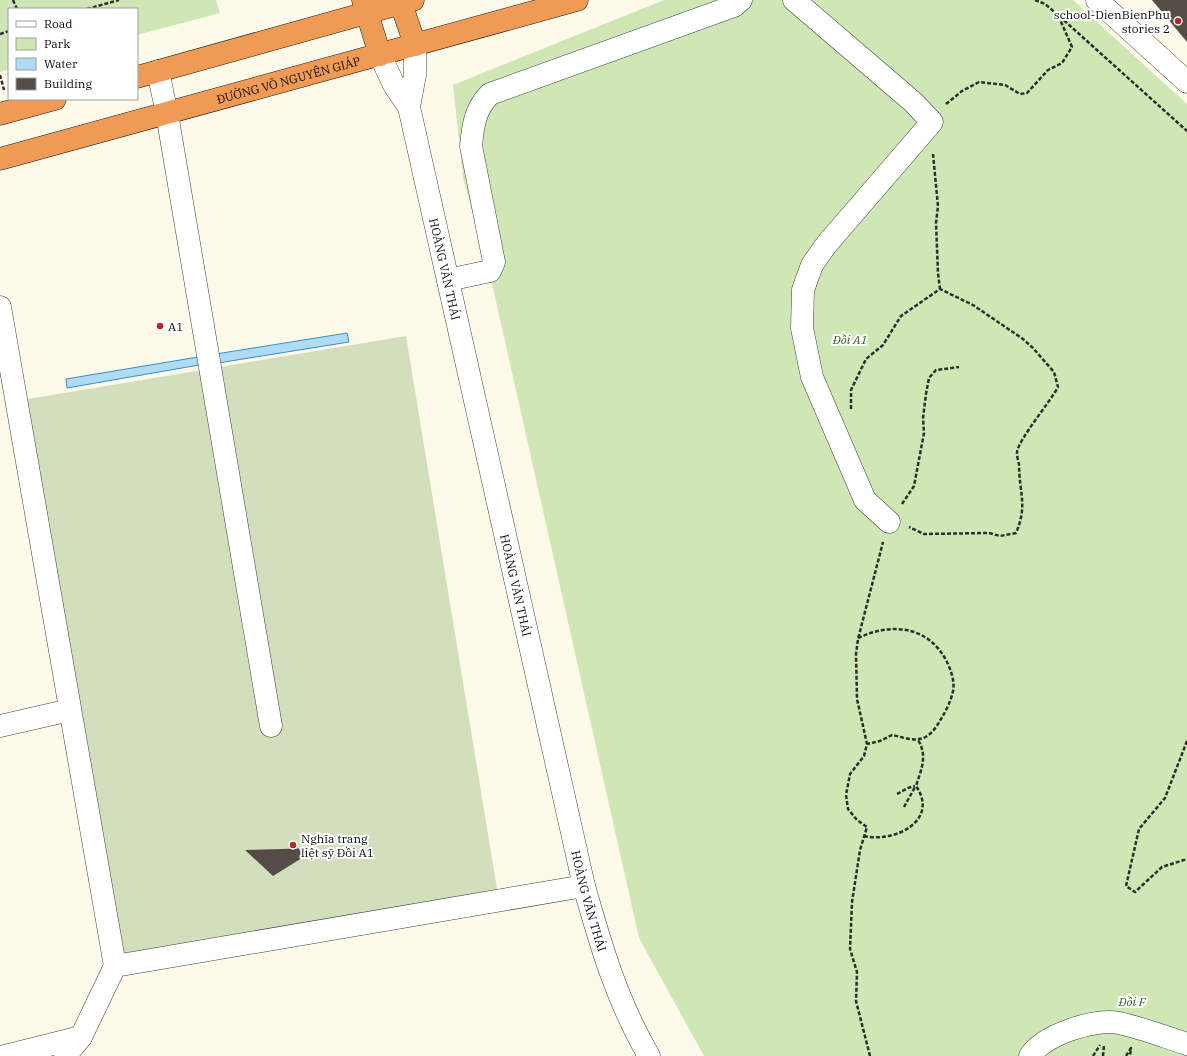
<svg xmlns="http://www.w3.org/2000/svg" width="1187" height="1056" font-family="'IBM Plex Serif',serif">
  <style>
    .green { fill: #cfe7b4 }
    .cemetery { fill: #d3debc }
    .water { fill: #afdbf4; stroke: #3890c9 }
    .building { fill: #534c47 }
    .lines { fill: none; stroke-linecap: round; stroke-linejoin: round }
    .minor-casing { stroke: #3e3e3e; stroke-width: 23 }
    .highway-casing { stroke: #1c1c1c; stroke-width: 23 }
    .path { stroke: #2d2d2d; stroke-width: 2.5; stroke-dasharray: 4 2; stroke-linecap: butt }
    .minor { stroke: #fff; stroke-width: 22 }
    .highway { stroke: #f09b55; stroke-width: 22 }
    .poi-dot { fill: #b6272f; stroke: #fff; stroke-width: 1.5 }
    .labels { text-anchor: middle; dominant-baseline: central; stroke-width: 4; stroke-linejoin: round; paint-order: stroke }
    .poi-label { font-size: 12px; fill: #0b0b0b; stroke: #fff; text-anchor: start }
    .street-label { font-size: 12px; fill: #0b0b0b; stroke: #fff }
    .park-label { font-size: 12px; font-style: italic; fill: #2c5f1e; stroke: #fff }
  </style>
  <rect width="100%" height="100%" fill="#fefae9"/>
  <g class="green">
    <polygon points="0,0 216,0 220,13 137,35 137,9 9,9 9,69 0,72"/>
    <polygon points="664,0 1073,0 1187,104 1187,1056 704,1056 639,938 493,288 463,178 453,85"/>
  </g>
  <polygon class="cemetery" points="406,336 498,895 118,959 22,400"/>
  <g class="water">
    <polygon points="347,333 349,342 218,363 216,354"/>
    <polygon points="198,357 199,365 67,388 66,379"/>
  </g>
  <g class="building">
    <polygon points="1152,0 1187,0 1187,42"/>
    <polygon points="318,848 273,876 245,850"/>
  </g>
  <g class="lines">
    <defs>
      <g id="minor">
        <polyline points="794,0 913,102 932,122 826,245 812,265 803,290 802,328 812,377 865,500 889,522"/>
        <polyline points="1097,0 1187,82"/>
        <polyline points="380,55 394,85 409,107 415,75 415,45"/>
        <polyline points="158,71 167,114 271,726"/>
        <path id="s1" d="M 409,107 L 584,886 C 601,946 617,1001 649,1056"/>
        <path d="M 448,280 L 490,271 L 494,262 L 471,146 C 473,125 475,109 490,94 L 734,6 L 741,0"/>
        <polyline points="0,307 115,966"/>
        <polyline points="0,726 70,710"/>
        <polyline points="5,1056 81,1037"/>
        <polyline points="65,1056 81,1037 115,966 584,886"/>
        <path d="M 1030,1056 C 1043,1035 1095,1018 1119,1023 C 1142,1028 1165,1037 1187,1044"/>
      </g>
      <g id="highway">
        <polyline points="363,0 380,55"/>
        <polyline points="400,0 415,45"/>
        <polyline points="137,77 413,0"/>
        <polyline points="0,114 55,99"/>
        <path id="s2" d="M 0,159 L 577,0"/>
      </g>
    </defs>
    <use href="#minor" class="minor-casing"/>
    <use href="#highway" class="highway-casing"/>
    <g class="path">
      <polyline points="13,0 17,9"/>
      <polyline points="1035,0 1045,4 1058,15 1187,131"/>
      <polyline points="87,9 119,0"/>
      <polyline points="0,34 9,31"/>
      <polyline points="0,75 4,90"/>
      <polyline points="946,104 962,91 979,82 1005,85 1020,94 1027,93 1048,70 1062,63 1072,47 1058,15"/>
      <polyline points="933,154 938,206 936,223 938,273 940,289"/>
      <path d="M 851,409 L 851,390 L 866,359 L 883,345 L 901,316 L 940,289 L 973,305 L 1023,339 L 1033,348 L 1054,372 L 1058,387 C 1050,402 1019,439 1017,452 C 1017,456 1018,461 1019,464 C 1019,493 1028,505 1016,533 L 1000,536 L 989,533 L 924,534 L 909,527"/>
      <polyline points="902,504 914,486 924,433 923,418 926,394 929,378 936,370 959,367"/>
      <path d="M 858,638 C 892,622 929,626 947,662 C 951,670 955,682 953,691 C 951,701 946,711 941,719 C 936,728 929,738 919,739 C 911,741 899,736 892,735 L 880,741 L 867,744"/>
      <polyline points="1187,741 1165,798 1139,829 1126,886 1135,892 1162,867 1187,859"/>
      <polyline points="897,794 908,788 915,786"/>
      <polyline points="904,807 915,787"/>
      <path d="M 864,836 C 894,843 940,821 916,786 C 921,770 928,756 918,740"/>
      <polyline points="870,1056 856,1001 857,972 850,949 852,902 860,850 867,827 857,820 848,809 846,795 850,774 864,756 867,744 857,699 856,654 858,639 883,542"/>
      <polyline points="1093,1056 1100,1045"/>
      <polyline points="1103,1056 1104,1045"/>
      <polyline points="1126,1056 1131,1048 1130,1056"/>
    </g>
    <use href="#minor" class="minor"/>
    <use href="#highway" class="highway"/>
  </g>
  <g class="poi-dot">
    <circle cx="1178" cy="21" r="4"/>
    <circle cx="160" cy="326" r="4"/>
    <circle cx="293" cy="845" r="4"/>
  </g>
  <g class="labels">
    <g class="poi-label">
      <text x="1170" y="14" text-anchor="end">school-DienBienPhu<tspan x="1170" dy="14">stories 2</tspan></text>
      <text x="168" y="326">A1</text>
      <text x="301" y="838">Nghĩa trang<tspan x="301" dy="14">liệt sỹ Đồi A1</tspan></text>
    </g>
    <g class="street-label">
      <text stroke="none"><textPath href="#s2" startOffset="299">ĐƯỜNG VÕ NGUYÊN GIÁP</textPath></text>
      <text stroke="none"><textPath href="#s1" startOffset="166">HOÀNG VĂN THÁI</textPath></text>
      <text stroke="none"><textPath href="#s1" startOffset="490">HOÀNG VĂN THÁI</textPath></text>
      <text stroke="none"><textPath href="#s1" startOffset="814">HOÀNG VĂN THÁI</textPath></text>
    </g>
    <g class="park-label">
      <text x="850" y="339">Đồi A1</text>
      <text x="1132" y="1001">Đồi F</text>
    </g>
  </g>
  <rect x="8" y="8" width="130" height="92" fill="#ffffff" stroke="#9d9d9d"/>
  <rect x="16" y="21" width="20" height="6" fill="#ffffff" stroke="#9d9d9d"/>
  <text x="44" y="28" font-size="12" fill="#0b0b0b">Road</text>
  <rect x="16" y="38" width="20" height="12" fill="#cfe7b4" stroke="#9d9d9d"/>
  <text x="44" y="48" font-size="12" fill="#0b0b0b">Park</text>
  <rect x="16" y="58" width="20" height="12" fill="#afdbf4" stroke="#9d9d9d"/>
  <text x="44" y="68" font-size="12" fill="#0b0b0b">Water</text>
  <rect x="16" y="78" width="20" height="12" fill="#534c47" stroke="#9d9d9d"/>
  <text x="44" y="88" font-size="12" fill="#0b0b0b">Building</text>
</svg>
